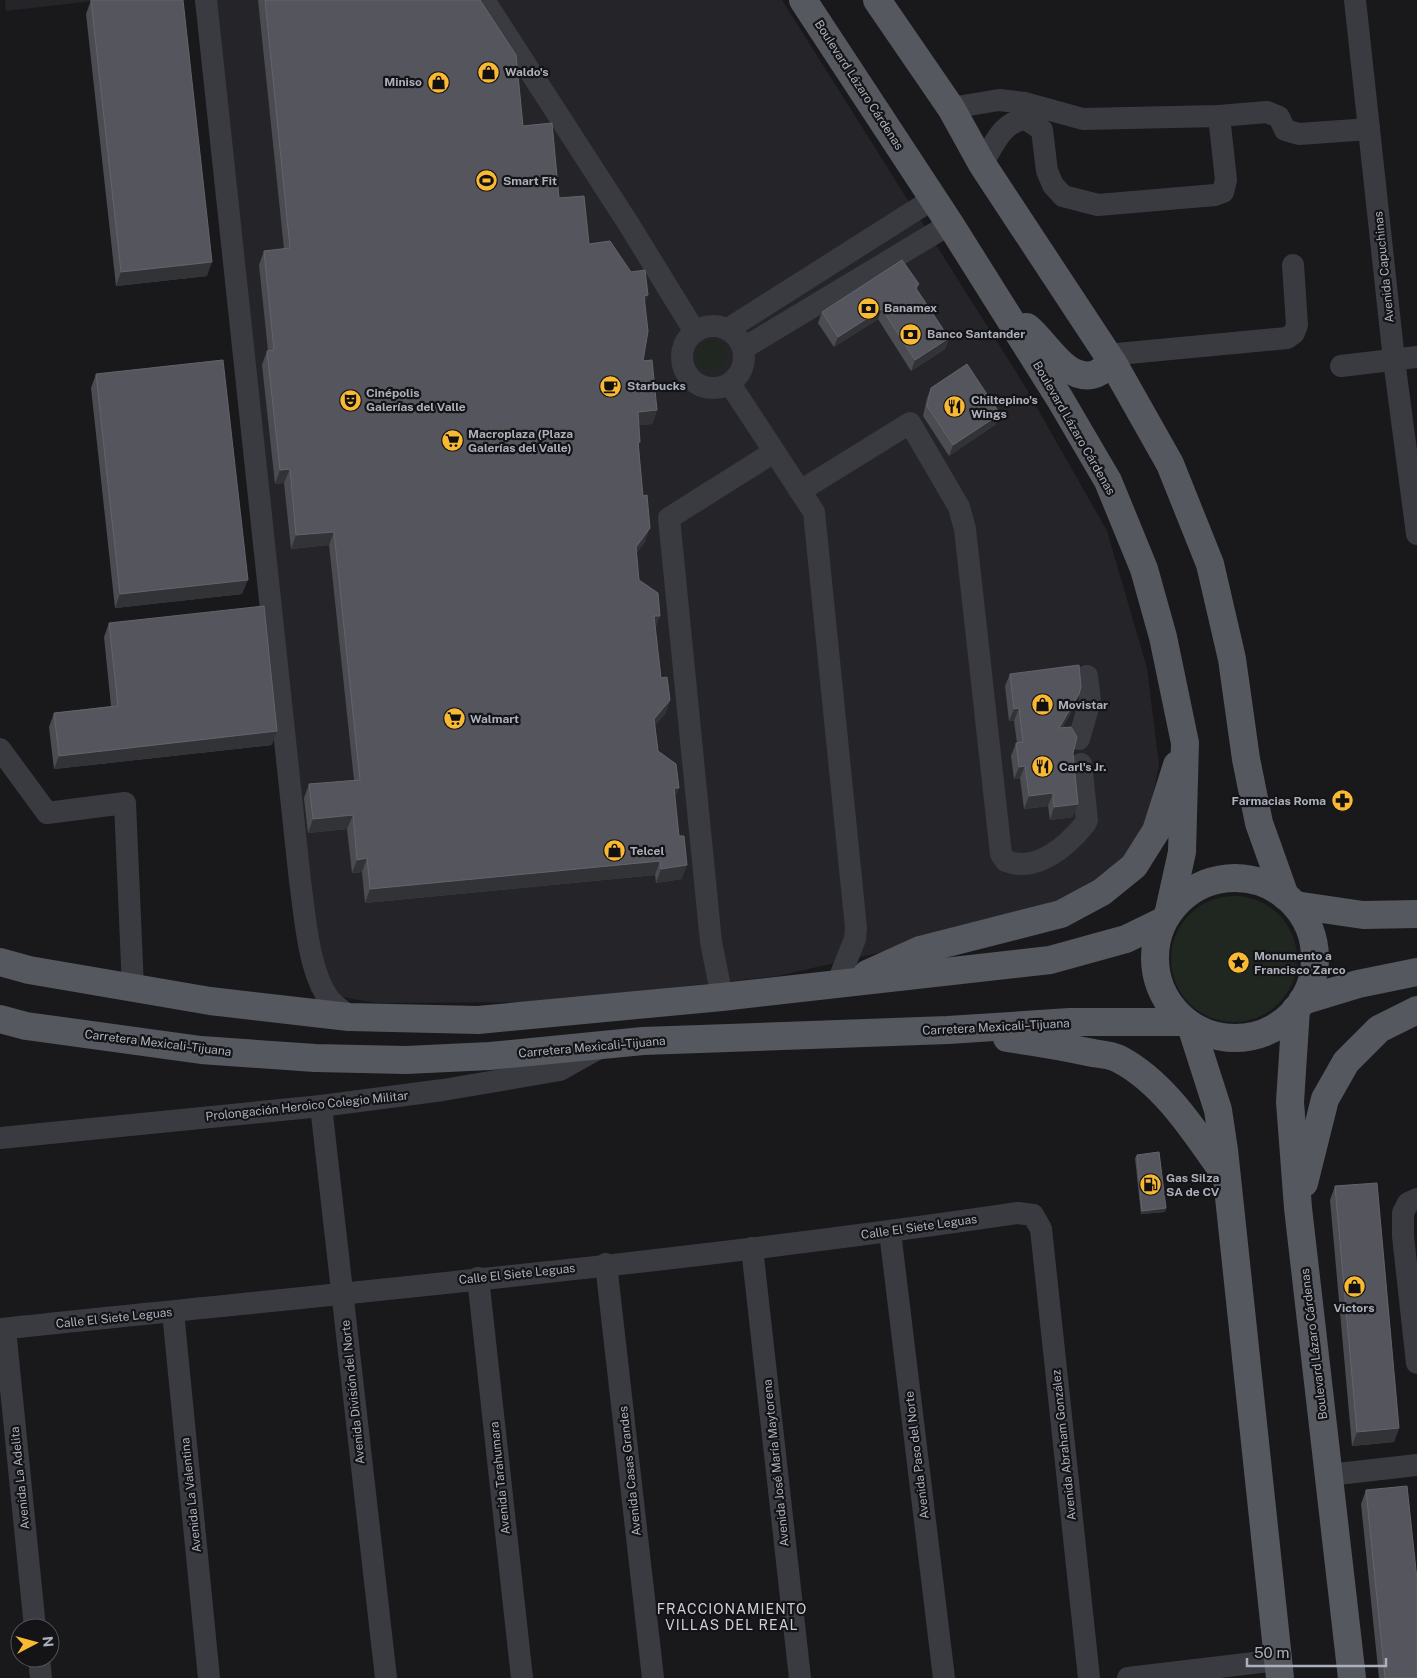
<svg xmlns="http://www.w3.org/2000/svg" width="1417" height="1678" font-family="'Public Sans',sans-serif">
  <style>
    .built { fill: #252529 }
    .green { fill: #1f2720 }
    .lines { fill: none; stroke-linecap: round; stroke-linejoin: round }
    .minor { stroke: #3a3b41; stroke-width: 22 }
    .major { stroke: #565860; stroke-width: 28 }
    .wall { fill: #4a4c51 }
    .shaded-wall { fill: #323337 }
    .building { fill: #55565d; stroke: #62646c }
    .labels { text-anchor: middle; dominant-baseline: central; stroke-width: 4.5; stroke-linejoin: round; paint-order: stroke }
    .poi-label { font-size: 12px; font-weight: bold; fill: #abb0bc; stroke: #141417; text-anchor: start }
    .street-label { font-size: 12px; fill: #abb0bc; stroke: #141417 }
    .neighbourhood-label { font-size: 14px; letter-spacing: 1px; fill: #cdcfd8; stroke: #141417 }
  </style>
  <rect width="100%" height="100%" fill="#19191c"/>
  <g class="built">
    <polygon points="5,0 101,0 6,11"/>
    <polygon points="202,0 782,0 1023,383 1107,531 1147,668 1159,765 1146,828 1112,873 1064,899 878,953 778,976 539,1002 378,1003 311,992"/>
  </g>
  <g class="green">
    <circle cx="711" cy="355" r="15"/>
    <circle cx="1234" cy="959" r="63"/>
  </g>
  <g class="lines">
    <g class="minor">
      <path d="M 206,0 L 300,881 C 305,915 308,970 329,999 C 334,1005 343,1011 349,1017"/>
      <polyline points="484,0 628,223 695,332"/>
      <polyline points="1355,0 1394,360 1417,534"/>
      <polyline points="951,108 999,100 1025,103 1083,119 1219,116 1267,112 1279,117 1285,130 1299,134 1369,129"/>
      <path d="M 982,164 C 994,145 1002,121 1026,119 L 1042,130 L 1047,171 L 1053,185 L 1063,196 L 1098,205 L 1215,195 L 1223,192 L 1226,180 L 1219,116"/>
      <circle cx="713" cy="357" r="31"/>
      <polyline points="728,329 933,199"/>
      <polyline points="744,348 950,224"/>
      <polyline points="1107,355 1287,338 1294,333 1297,325 1293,265"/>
      <polyline points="1341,366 1417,357"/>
      <polyline points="730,384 814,512 856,928 855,939 837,984"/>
      <path d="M 800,491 L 910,423 L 959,507 L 965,529 L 1001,854 L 1006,861 C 1037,873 1067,846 1085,824 L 1087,820 L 1081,764"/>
      <polyline points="1079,739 1090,701 1087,676"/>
      <polyline points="0,749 47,813 125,803 133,988"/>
      <polyline points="722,997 711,942 669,518 774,452"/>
      <polyline points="321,1106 386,1678"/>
      <polyline points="0,1138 321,1106 443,1090 560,1070 601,1047"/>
      <polyline points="1417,1199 1408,1203 1403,1213 1403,1236 1417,1363"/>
      <polyline points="890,1232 944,1678"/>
      <polyline points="752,1248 800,1678"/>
      <polyline points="606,1264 653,1678"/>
      <polyline points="478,1278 522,1678"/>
      <polyline points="173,1312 209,1678"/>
      <path d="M 0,1329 C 340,1293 680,1263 1018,1213 L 1033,1215 L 1041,1229 L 1089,1678"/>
      <polyline points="5,1329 35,1628"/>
      <polyline points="1329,1475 1417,1465"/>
      <polyline points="39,1658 41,1678"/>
      <polyline points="1128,1678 1278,1660"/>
    </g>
    <g class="major">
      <polyline points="803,0 950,224 1060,399 1108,481 1144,569 1163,637 1185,743 1182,852 1169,911"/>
      <polyline points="877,0 951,108 982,164 1113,363 1170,464 1210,564 1232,659 1246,759 1259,823 1285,896"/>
      <path d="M 1027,327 C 1046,342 1064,380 1092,375 C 1099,374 1106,367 1113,363"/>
      <circle cx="1235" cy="958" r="80"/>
      <polyline points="1295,905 1363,915 1417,914"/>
      <polyline points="0,962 29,970 210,1001 349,1017 478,1020 722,997 1050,960 1126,939 1163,921"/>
      <polyline points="867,974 920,950 1061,914 1102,892 1134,866 1156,831 1177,765"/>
      <polyline points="1302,1001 1358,984 1417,972"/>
      <polyline points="1296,1009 1290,1102 1298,1208 1352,1678"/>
      <polyline points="0,1019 26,1026 201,1050 315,1058 406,1060 490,1056 643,1041 948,1030 1070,1022 1186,1022"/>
      <polyline points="1191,1026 1218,1110 1224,1150 1280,1678"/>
      <path d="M 1007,1038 C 1036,1042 1065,1047 1093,1053 C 1101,1054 1112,1055 1119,1059 C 1165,1083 1197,1135 1226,1176"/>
      <polyline points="1304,1183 1325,1099 1346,1062 1379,1029 1417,1010"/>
    </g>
  </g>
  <g class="wall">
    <polygon points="91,0 207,276 116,286 86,14"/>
    <polygon points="258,0 480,0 523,126 559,198 589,244 645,303 643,361 657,410 652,424 639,425 639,447 645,542 636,553 639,580 655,628 661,678 670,700 665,714 655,725 658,751 675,799 682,879 656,883 655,875 365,903 362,872 352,873 347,829 308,833 304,798 309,784 354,780 329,545 291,549 284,483 275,484 262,365 267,351 268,351 259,265 264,251 284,249"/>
    <polygon points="919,284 917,289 949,338 945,349 911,371 878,319 834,347 818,323 822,312"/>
    <polygon points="96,374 242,594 115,608 91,388"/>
    <polygon points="931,388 996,424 949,456 923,416 927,398"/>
    <polygon points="109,623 272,745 54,769 49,727 54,713 111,706 104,637"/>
    <polygon points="1010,674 1079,694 1075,706 1062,728 1073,753 1073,817 1050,820 1048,806 1024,809 1020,778 1014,779 1011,756 1016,743 1017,743 1014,721 1009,721 1005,686"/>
    <polygon points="1137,1155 1166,1208 1165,1212 1141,1214 1135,1158"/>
    <polygon points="1335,1186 1399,1428 1394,1442 1352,1446 1330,1200"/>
    <polygon points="1366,1490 1417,1678 1379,1678 1361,1504"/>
  </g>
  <g class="shaded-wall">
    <polygon points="212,262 207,276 116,286 121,272"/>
    <polygon points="648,295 643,309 644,296"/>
    <polygon points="882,309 878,319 834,347 838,337"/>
    <polygon points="949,338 945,349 911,371 915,360"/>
    <polygon points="657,410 652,424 633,426 638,412"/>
    <polygon points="1000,414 996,424 949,456 953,445"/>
    <polygon points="290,469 284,483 275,484 280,470"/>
    <polygon points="650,528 645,542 631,561 636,547"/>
    <polygon points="334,532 329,545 291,549 296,535"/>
    <polygon points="248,580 242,594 115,608 120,594"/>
    <polygon points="654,616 660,616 655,630"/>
    <polygon points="1079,694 1075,706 1054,741 1059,728"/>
    <polygon points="670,700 665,714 649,732 654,719"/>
    <polygon points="1019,708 1014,721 1009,721 1014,709"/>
    <polygon points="277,731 272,745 54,769 59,756"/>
    <polygon points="1025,766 1020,778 1014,779 1019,767"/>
    <polygon points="674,788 679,788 674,801"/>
    <polygon points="1053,793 1048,806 1024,809 1029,796"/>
    <polygon points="1078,804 1073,817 1050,820 1054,807"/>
    <polygon points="353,815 347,829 308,833 313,819"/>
    <polygon points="367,858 362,872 352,873 357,860"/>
    <polygon points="660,861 655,875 365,903 370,889"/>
    <polygon points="687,865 682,879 656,883 661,869"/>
    <polygon points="1166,1208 1165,1212 1141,1214 1142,1211"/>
    <polygon points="1399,1428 1394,1442 1352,1446 1357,1432"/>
  </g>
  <g class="building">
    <polygon points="91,0 183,0 212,262 121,272"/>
    <polygon points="265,0 480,0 516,55 523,126 552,123 559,198 584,196 589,244 610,241 631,272 645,270 648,295 644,296 648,331 643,361 652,360 657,410 638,412 640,442 638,442 643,496 647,495 650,528 636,547 639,580 658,593 660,616 654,616 661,678 667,677 670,700 654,719 658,751 676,764 679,788 674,788 679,836 684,836 687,865 661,869 660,861 370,889 367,858 357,860 353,815 313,819 309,784 360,780 334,532 296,535 290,469 280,470 267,351 274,350 264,251 290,248"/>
    <polygon points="902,260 919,284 915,287 949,338 915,360 882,309 838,337 822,312"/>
    <polygon points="223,360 248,580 120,594 96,374"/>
    <polygon points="967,364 1000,414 953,445 927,406 931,388"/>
    <polygon points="264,606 277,731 59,756 54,713 118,706 109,623"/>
    <polygon points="1079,665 1081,687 1079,694 1059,728 1071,727 1077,737 1073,753 1078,804 1054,807 1053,793 1029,796 1025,766 1019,767 1016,743 1023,742 1019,708 1014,709 1010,674"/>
    <polygon points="1159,1152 1166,1208 1142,1211 1137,1155"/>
    <polygon points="1377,1183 1399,1428 1357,1432 1335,1186"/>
    <polygon points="1407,1486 1417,1579 1417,1678 1385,1678 1366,1490"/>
  </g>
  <defs>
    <symbol id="shop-disc" viewBox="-11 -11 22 22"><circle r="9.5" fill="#fab933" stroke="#141417"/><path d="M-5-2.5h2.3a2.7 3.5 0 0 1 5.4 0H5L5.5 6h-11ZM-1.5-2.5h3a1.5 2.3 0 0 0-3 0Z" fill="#111"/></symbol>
    <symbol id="stadium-disc" viewBox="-11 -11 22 22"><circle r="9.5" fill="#fab933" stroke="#141417"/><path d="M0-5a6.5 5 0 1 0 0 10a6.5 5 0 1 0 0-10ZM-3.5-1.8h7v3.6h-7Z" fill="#111"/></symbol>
    <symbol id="bank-disc" viewBox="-11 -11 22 22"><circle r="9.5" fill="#fab933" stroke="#141417"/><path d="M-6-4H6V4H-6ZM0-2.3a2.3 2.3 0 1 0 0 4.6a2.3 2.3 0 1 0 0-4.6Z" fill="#111"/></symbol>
    <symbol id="cafe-disc" viewBox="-11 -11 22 22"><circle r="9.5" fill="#fab933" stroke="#141417"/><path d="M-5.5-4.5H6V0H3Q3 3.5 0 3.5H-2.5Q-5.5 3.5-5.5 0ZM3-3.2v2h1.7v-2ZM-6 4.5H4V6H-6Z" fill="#111"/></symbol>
    <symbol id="theatre-disc" viewBox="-11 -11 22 22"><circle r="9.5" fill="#fab933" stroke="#141417"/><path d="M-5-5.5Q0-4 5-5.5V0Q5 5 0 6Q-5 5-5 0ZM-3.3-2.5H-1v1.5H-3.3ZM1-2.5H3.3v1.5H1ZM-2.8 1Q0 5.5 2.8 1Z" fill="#111"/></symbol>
    <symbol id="restaurant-disc" viewBox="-11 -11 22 22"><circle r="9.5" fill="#fab933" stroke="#141417"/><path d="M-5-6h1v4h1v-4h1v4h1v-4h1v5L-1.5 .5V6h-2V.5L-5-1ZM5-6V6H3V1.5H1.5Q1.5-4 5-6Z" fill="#111"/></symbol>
    <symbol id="supermarket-disc" viewBox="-11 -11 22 22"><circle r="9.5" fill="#fab933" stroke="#141417"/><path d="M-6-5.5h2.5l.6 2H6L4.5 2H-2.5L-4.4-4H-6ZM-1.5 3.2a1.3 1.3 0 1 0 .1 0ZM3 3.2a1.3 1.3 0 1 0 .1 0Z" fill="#111"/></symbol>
    <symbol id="pharmacy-disc" viewBox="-11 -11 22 22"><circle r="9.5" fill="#fab933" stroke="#141417"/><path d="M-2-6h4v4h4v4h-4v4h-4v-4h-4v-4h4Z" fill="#111"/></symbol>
    <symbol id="sight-disc" viewBox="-11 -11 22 22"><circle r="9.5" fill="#fab933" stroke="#141417"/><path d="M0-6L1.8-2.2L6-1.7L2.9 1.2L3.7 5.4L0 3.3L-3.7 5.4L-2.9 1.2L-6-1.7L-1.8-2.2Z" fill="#111"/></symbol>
    <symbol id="fuel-disc" viewBox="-11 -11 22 22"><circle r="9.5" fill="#fab933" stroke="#141417"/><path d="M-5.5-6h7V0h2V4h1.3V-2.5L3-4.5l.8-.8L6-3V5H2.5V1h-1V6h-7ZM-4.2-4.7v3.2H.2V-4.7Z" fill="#111"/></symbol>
  </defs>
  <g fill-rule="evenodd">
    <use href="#shop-disc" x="476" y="60" width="25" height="25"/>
    <use href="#shop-disc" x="426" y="70" width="25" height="25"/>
    <use href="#stadium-disc" x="474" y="168" width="25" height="25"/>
    <use href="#bank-disc" x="856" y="296" width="25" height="25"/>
    <use href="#bank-disc" x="898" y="322" width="25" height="25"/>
    <use href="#cafe-disc" x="598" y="374" width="25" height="25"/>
    <use href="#theatre-disc" x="338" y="388" width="25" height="25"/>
    <use href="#restaurant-disc" x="942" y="394" width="25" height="25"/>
    <use href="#supermarket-disc" x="440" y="428" width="25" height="25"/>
    <use href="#shop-disc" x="1030" y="692" width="25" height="25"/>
    <use href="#supermarket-disc" x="442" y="706" width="25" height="25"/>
    <use href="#restaurant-disc" x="1030" y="754" width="25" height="25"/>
    <use href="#pharmacy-disc" x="1330" y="788" width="25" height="25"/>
    <use href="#shop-disc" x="602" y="838" width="25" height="25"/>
    <use href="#sight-disc" x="1226" y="950" width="25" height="25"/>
    <use href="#fuel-disc" x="1138" y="1172" width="25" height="25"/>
    <use href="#shop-disc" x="1342" y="1274" width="25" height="25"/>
  </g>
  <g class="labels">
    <g class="poi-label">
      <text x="505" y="72">Waldo's</text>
      <text x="422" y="82" text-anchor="end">Miniso</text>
      <text x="503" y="181">Smart Fit</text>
      <text x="884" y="308">Banamex</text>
      <text x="927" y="334">Banco Santander</text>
      <text x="627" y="386">Starbucks</text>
      <text x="366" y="393">Cinépolis<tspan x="366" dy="14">Galerías del Valle</tspan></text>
      <text x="971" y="400">Chiltepino's<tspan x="971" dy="14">Wings</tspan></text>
      <text x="468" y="434">Macroplaza (Plaza<tspan x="468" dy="14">Galerías del Valle)</tspan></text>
      <text x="1058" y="705">Movistar</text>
      <text x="470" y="719">Walmart</text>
      <text x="1059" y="767">Carl's Jr.</text>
      <text x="1326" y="801" text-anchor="end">Farmacias Roma</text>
      <text x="630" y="851">Telcel</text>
      <text x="1254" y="956">Monumento a<tspan x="1254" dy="14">Francisco Zarco</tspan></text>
      <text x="1166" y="1178">Gas Silza<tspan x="1166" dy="14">SA de CV</tspan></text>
      <text x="1354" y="1308" text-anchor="middle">Victors</text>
    </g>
    <g class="street-label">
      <text transform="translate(859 85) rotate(57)">Boulevard Lázaro Cárdenas</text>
      <text transform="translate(1384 267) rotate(-96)">Avenida Capuchinas</text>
      <text transform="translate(1074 428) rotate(60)">Boulevard Lázaro Cárdenas</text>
      <text transform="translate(996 1027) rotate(-3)">Carretera Mexicali–Tijuana</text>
      <text transform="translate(158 1043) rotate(7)">Carretera Mexicali–Tijuana</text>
      <text transform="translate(592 1047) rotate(-5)">Carretera Mexicali–Tijuana</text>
      <text transform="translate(307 1106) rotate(-6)">Prolongación Heroico Colegio Militar</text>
      <text transform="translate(919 1227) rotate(-8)">Calle El Siete Leguas</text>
      <text transform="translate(517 1274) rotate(-6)">Calle El Siete Leguas</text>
      <text transform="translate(114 1318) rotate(-6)">Calle El Siete Leguas</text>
      <text transform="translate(1314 1344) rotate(-97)">Boulevard Lázaro Cárdenas</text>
      <text transform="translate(353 1392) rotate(-96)">Avenida División del Norte</text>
      <text transform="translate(1064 1445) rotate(-96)">Avenida Abraham González</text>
      <text transform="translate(917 1455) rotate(-97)">Avenida Paso del Norte</text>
      <text transform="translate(776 1463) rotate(-96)">Avenida José María Maytorena</text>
      <text transform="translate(630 1471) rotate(-96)">Avenida Casas Grandes</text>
      <text transform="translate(20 1478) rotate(-96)">Avenida La Adelita</text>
      <text transform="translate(500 1478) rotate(-96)">Avenida Tarahumara</text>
      <text transform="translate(191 1495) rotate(-96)">Avenida La Valentina</text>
    </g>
    <g class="neighbourhood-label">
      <text x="732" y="1609">FRACCIONAMIENTO<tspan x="732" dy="16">VILLAS DEL REAL</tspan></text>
    </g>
  </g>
  <g transform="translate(35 1643) rotate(84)"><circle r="24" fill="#141417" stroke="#505259"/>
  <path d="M0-4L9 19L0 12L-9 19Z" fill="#fab933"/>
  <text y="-8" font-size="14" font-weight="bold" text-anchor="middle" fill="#abb0bc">N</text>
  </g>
  <path d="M1247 1658v8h139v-8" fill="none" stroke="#abb0bc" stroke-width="2.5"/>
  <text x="1254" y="1658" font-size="15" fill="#abb0bc" stroke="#141417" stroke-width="4" paint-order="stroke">50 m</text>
</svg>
